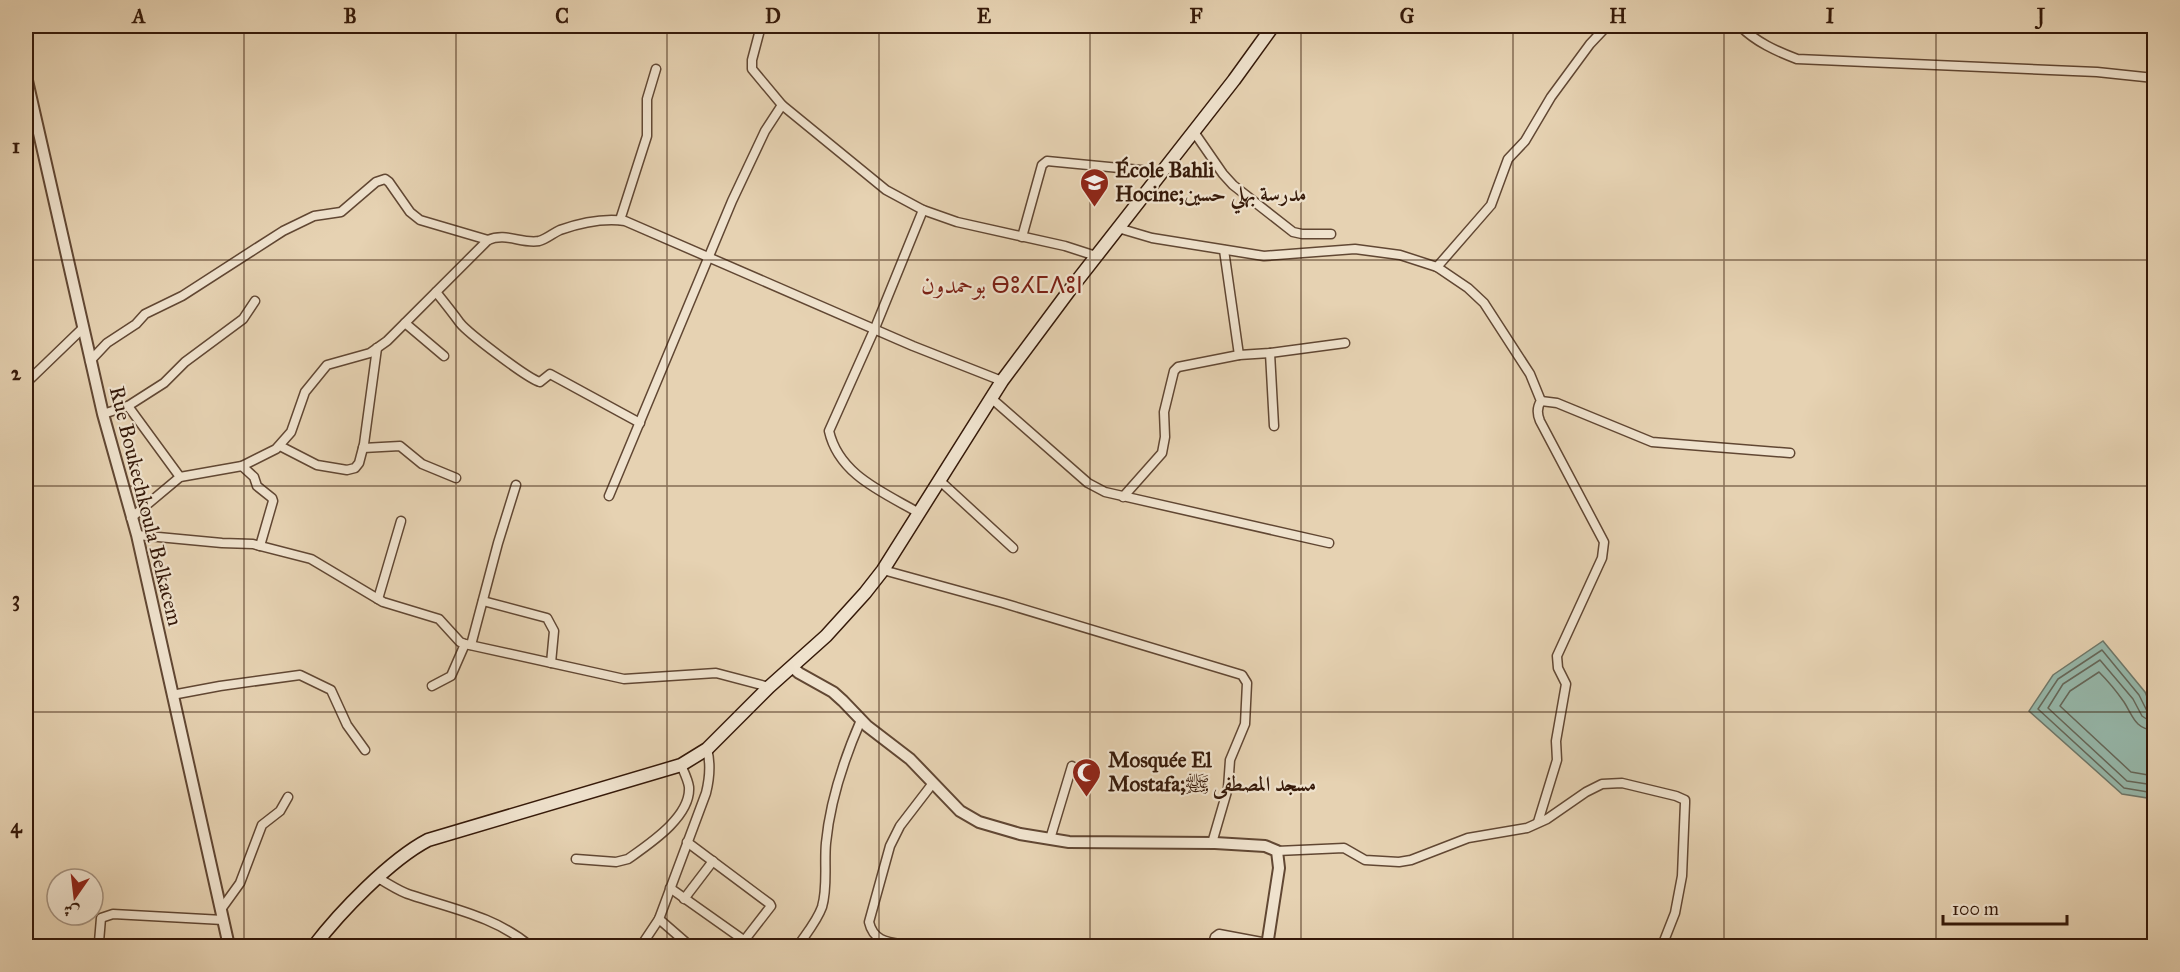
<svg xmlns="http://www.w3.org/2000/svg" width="2180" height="972" font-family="'IM FELL Great Primer',Amiri,'Noto Sans Tifinagh',serif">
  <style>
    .water { fill: #96b8ab; stroke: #6f786a; stroke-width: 1.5 }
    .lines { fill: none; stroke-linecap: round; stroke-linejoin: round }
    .shore { stroke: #66685a; stroke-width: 1.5 }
    .minor-casing { stroke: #614733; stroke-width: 11 }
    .tertiary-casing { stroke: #614733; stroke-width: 14 }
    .secondary-casing { stroke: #351909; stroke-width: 15 }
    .minor { stroke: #efe2cd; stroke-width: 8 }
    .tertiary { stroke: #efe2cd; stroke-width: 10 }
    .secondary { stroke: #efe2cd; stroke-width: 12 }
    .grid { fill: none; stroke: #351909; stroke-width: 1.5; stroke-opacity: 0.55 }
    .labels { text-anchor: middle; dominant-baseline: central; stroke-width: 4.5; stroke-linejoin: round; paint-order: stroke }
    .poi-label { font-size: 21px; font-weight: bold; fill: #351909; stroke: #efe2cd; text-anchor: start }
    .street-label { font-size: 21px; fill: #351909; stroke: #efe2cd }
    .quarter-label { font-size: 24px; fill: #7a1f14; stroke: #efe2cd }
    .neatline { fill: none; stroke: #351909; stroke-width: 2 }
    .grid-label { font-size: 20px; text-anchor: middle; font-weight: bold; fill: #351909 }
  </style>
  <rect width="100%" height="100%" fill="#e6d2b2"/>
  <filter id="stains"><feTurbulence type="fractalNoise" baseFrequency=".00333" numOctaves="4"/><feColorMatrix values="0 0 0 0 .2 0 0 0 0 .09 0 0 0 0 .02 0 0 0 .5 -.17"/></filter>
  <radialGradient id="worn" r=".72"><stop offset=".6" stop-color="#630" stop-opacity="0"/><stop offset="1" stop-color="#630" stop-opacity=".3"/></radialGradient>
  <polygon class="water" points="2103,641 2145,692 2154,713 2154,799 2122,794 2029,711 2053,675"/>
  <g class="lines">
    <g class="shore">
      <polyline points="2154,713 2147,711 2139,695 2102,650 2058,679 2038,709 2124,788 2154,793"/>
      <polyline points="2154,721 2148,720 2142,716 2133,699 2100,660 2063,684 2048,708 2127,781 2154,785"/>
      <path d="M 2154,730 C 2135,729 2133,716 2124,702 C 2117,692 2108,681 2099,672 L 2070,691 L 2060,706 L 2131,772 L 2154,776"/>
    </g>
    <defs>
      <g id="minor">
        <polyline points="761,26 752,60 752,69 782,105 886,190 923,210 957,222 1065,246 1096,256"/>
        <path d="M 1740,26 C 1756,42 1776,51 1797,59 L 2097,72 L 2154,78"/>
        <polyline points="1194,132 1223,174 1233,185 1293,232 1302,234 1331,234"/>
        <polyline points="620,220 647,136 647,99 656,69"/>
        <path d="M 1118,228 L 1152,238 L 1264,256 L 1355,249 L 1400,255 L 1437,267 L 1468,288 L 1484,303 L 1530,374 L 1541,401 C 1537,407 1537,414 1540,421 L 1604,542 L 1602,558 L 1557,656 L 1558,668 L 1566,684 L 1556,741 L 1557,760 L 1538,822"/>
        <polyline points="1022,237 1042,165 1047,161 1161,172"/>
        <polyline points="1224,250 1239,355"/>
        <polyline points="1437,267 1491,205 1508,159 1525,141 1551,97 1590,44 1607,26"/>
        <path d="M 436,292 C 444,302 452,312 460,323 C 468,333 528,379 540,382 L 550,374 L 640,423"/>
        <polyline points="405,323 444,356"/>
        <polyline points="1270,353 1274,426"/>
        <polyline points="90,361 107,343 136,324 145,314 182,296 283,231 314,216 341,212 376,182 385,179 389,182 410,212 420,220 488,240"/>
        <polyline points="26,383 83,328"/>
        <polyline points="991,398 1088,483 1105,492 1329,543"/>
        <polyline points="1541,401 1557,403 1652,442 1790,453"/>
        <polyline points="128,406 164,383 185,362 243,319 255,301"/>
        <polyline points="103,414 128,406 180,477"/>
        <polyline points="280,446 317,465 347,470 355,468 359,463 364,444 377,348"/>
        <polyline points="363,448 400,446 422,464 456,478"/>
        <polyline points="242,466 254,477 257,486 272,498 273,501 260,546"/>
        <polyline points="939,480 1013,548"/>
        <polyline points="609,496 732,201 765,131 782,105"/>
        <polyline points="1123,497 1162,453 1165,437 1164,412 1174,371 1178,367 1239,355 1270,353 1345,343"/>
        <path d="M 919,513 C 883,492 839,475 829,431 L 875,328 L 923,210"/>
        <path d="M 131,518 L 180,477 L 242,466 L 276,449 L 291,432 L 305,392 L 327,365 L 370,353 L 387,341 L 488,240 C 506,232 521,244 539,241 C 547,239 553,233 560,230 C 580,223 604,218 625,221 L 913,346 L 1002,381"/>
        <polyline points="137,535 222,543 253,544 311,559 383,602 439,619 460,642 465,644 624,679 716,673 769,687"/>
        <polyline points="883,570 1003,603 1242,675 1247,683 1245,724 1230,760 1228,788 1212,843"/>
        <polyline points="378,599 401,521"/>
        <polyline points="483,601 547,618 554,631 551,663"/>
        <polyline points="471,645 498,543 516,485"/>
        <polyline points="432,686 451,676 465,644"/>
        <polyline points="172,695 220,686 300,675 331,690 347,725 365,750"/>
        <polyline points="1050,839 1072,766"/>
        <polyline points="687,842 770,904 771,906 740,946"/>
        <polyline points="1277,851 1344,848 1365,860 1399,862 1411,860 1468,838 1527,828 1547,819 1586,792 1602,784 1622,783 1676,796 1685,800 1685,803 1682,876 1675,913 1662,946"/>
        <path d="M 576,859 L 616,862 L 628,859 C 649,844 691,817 689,787 C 688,780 684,772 681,765"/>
        <path d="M 378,878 C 389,884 400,892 411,895 C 453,909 496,917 530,946"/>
        <polyline points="670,888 752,946"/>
        <polyline points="684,899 713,861"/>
        <polyline points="222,908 240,883 262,825 280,811 288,797"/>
        <polyline points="659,919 690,946"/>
        <polyline points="99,942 101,918 113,914 223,920"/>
        <path d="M 641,946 L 659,919 L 706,793 C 710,777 711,764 707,749"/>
        <path d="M 798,946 C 806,934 817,921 822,907 C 828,887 824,864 826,843 C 830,801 844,759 861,720"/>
        <path d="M 912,946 C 892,942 874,944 869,922 L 890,846 L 900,826 L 933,783"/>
        <polyline points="1212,946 1215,937 1219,934 1267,943"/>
      </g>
      <g id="tertiary">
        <polyline points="26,76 103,414 137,535 229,946"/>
        <polyline points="792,667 799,673 833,692 843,701 867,726 910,759 960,811 979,822 1020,834 1069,842 1215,843 1265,846 1277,851 1279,868 1267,946"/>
      </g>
      <path id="secondary" d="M 314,946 C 340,912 390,860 428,840 L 681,765 L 707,749 L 769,687 L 826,636 L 865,593 L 883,570 L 1002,381 L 1069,291 L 1234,80 L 1273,26"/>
    </defs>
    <use href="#minor" class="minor-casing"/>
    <use href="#tertiary" class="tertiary-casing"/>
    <use href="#secondary" class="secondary-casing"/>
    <use href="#minor" class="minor"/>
    <use href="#tertiary" class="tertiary"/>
    <use href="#secondary" class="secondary"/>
  </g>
  <path class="grid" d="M 244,26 L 244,946M 456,26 L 456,946M 667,26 L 667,946M 879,26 L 879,946M 1090,26 L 1090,946M 1301,26 L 1301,946M 1513,26 L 1513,946M 1724,26 L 1724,946M 1936,26 L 1936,946M 26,260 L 2154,260M 26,486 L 2154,486M 26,712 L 2154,712"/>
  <defs>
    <symbol id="school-pin" viewBox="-11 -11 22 30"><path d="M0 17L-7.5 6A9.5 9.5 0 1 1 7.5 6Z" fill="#8f2418" stroke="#efe2cd"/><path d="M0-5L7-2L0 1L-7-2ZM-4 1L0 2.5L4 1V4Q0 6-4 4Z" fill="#fff"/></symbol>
    <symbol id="mosque-pin" viewBox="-11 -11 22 30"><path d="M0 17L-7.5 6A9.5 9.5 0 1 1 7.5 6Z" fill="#8f2418" stroke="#efe2cd"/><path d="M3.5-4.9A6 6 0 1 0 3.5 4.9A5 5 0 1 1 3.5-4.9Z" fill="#fff"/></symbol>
  </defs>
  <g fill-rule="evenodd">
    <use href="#school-pin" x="1078" y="166" width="33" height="45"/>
    <use href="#mosque-pin" x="1070" y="756" width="33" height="45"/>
  </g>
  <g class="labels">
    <g class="poi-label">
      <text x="1115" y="170">École Bahli<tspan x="1115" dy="24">Hocine;مدرسة بهلي حسين</tspan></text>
      <text x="1108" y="760">Mosquée El<tspan x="1108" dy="24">Mostafa;مسجد المصطفى ﷺ</tspan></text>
    </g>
    <g class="street-label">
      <text transform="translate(146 506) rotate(76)">Rue Boukechkoula Belkacem</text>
    </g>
    <g class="quarter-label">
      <text x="1002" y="285">بوحمدون ⴱⵓⵃⵎⴷⵓⵏ</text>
    </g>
  </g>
  <rect width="2180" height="972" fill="none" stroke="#e6d2b2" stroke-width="66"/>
  <g transform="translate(75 897) rotate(194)"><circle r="28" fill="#efe2cd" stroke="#a5927f" stroke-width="1.5"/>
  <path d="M0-4.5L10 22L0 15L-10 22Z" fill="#8f2418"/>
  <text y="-9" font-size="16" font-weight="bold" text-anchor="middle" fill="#351909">ش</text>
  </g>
  <path d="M1943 915v9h124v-9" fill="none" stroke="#351909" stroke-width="3"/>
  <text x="1952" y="915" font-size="18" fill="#351909" stroke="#efe2cd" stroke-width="4.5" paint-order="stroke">100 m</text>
  <rect x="33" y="33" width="2114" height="906" class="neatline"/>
  <g class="grid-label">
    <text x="139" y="23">A</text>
    <text x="350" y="23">B</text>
    <text x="562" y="23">C</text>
    <text x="773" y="23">D</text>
    <text x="984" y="23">E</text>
    <text x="1196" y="23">F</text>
    <text x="1407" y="23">G</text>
    <text x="1618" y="23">H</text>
    <text x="1830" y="23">I</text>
    <text x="2041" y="23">J</text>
    <text x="16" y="153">1</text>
    <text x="16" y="380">2</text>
    <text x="16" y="606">3</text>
    <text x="16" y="833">4</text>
  </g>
  <rect width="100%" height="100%" filter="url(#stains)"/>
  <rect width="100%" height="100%" fill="url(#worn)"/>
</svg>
